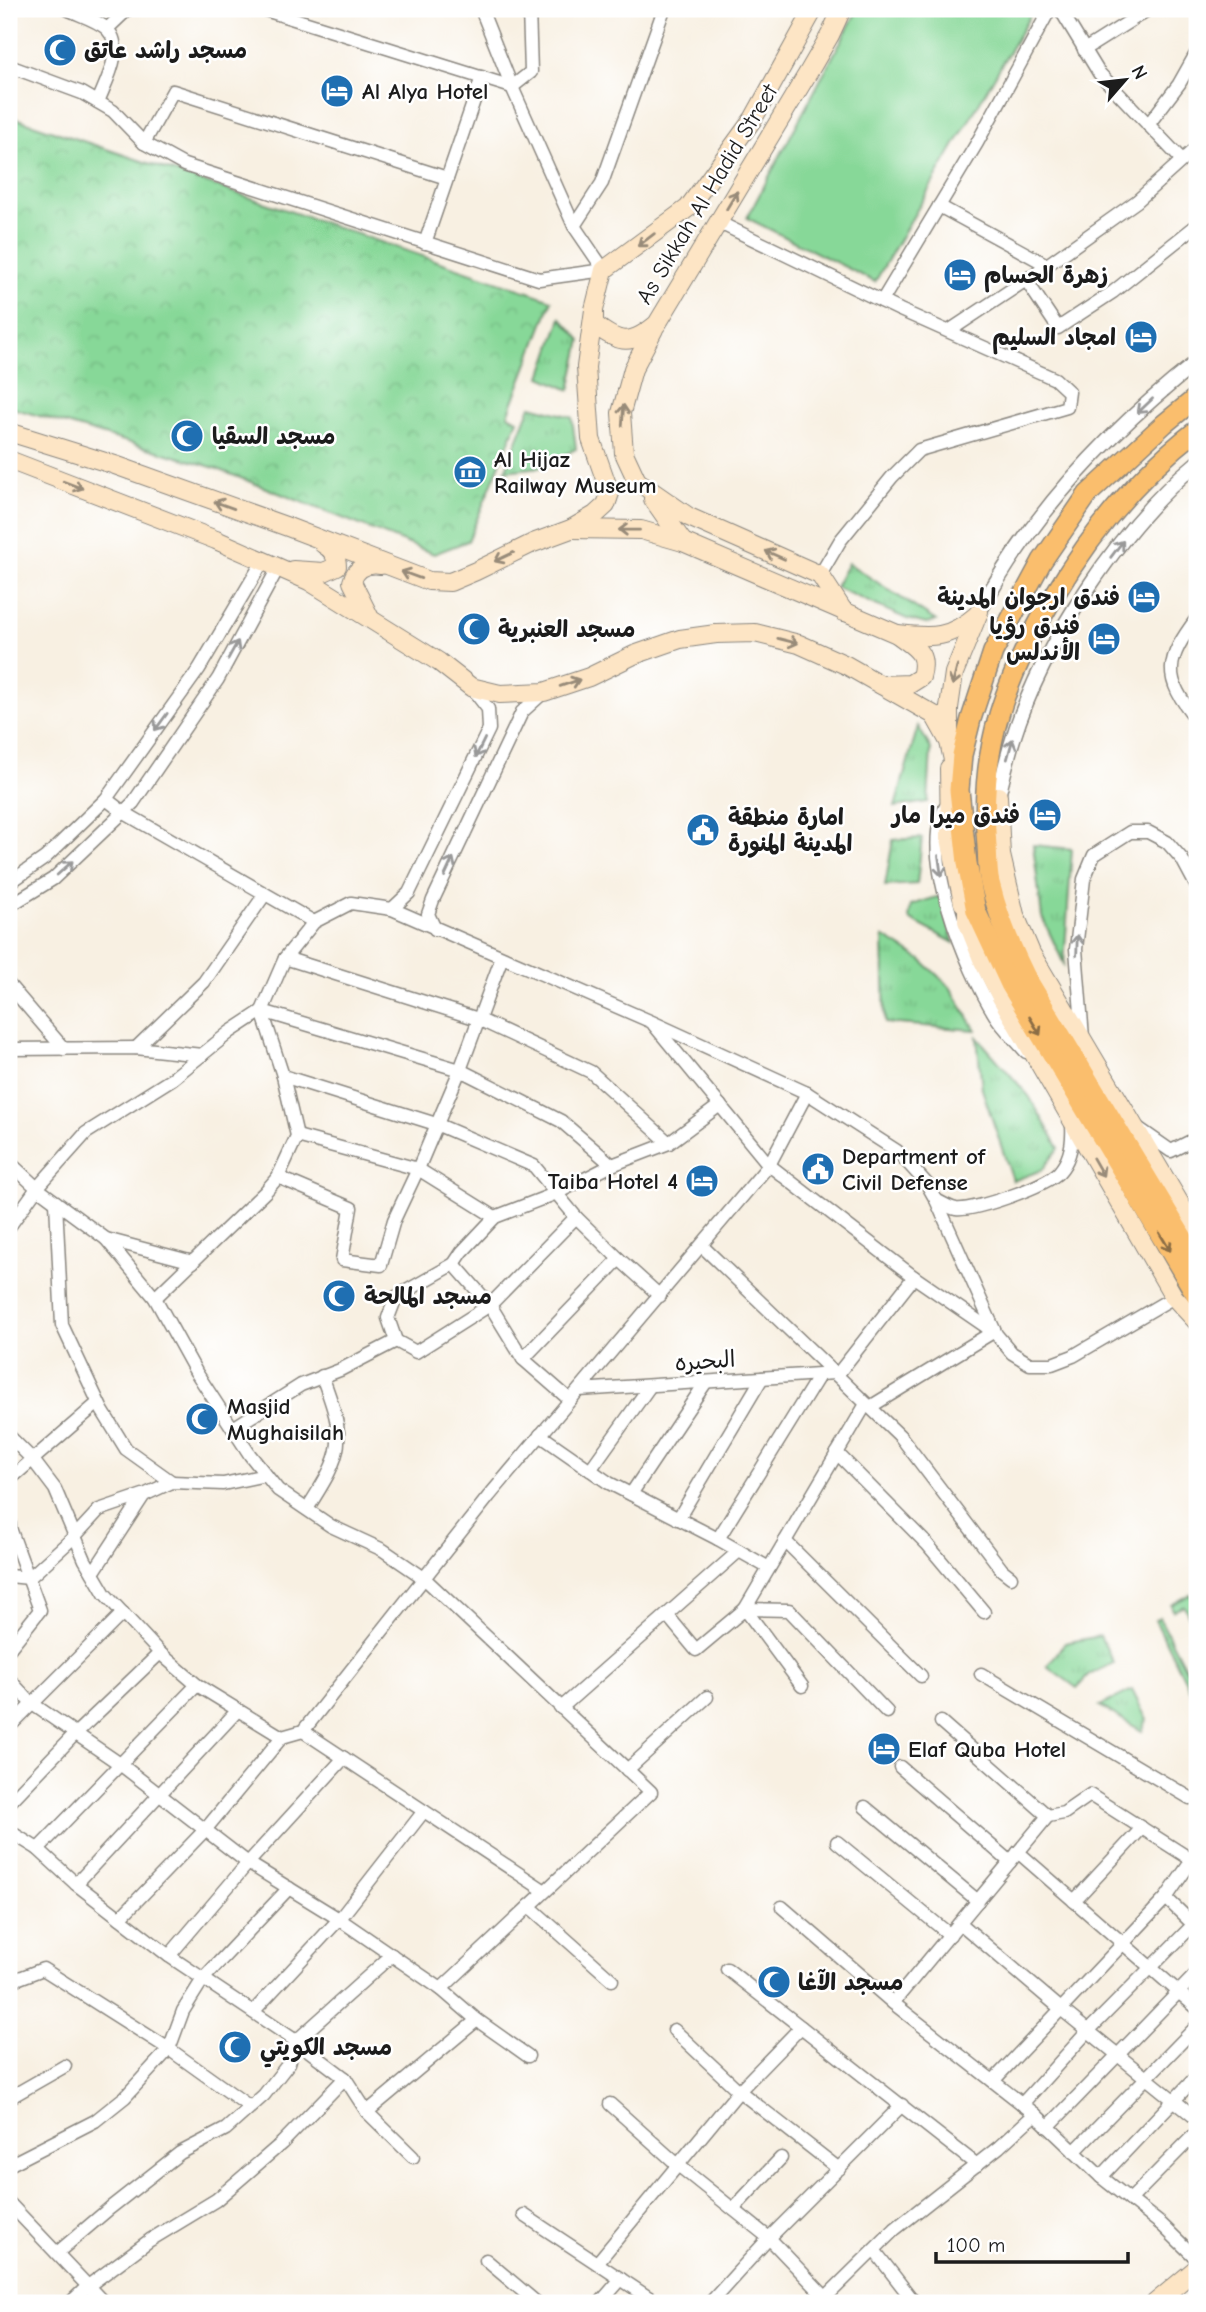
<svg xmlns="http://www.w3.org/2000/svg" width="1206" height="2312" font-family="'Comic Neue','Playpen Sans Arabic',sans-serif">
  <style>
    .grass { fill: url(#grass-tufts); stroke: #527a5a; stroke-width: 2 }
    .park { fill: url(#park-crowns); stroke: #527a5a; stroke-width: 2 }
    .pitch { fill: #87d898; stroke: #527a5a; stroke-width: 2 }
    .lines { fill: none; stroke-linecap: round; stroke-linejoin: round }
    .minor-casing { stroke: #8a867f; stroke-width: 15 }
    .tertiary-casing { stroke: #8a867f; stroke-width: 17 }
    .secondary-casing { stroke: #8a867f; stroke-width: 20 }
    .trunk-casing { stroke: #8a867f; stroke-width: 22 }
    .minor { stroke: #fff; stroke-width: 12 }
    .tertiary { stroke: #fff; stroke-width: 14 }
    .secondary { stroke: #fde5c5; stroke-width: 18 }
    .trunk { stroke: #fabe6d; stroke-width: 19 }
    .oneway { stroke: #988b79 }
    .oneway2 { stroke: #999 }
    .oneway3 { stroke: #8b6d44 }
    .labels { text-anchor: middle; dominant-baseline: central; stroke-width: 5; stroke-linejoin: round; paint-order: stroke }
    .poi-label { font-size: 23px; font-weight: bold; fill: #1c1c1c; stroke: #fff; text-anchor: start }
    .street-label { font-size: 23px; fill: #1c1c1c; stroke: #fff }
  </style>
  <defs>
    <pattern id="grass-tufts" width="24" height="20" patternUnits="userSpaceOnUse" patternTransform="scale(1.75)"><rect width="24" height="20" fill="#87d898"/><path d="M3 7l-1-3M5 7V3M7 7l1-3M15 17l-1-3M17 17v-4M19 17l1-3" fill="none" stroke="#74b982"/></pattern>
    <pattern id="park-crowns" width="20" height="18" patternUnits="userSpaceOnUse" patternTransform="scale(1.75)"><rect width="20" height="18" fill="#87d898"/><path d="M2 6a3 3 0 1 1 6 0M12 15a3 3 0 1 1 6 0" fill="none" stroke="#74b982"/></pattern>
  </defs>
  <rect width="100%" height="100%" fill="#fff"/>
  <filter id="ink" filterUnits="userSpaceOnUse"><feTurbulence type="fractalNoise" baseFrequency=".0143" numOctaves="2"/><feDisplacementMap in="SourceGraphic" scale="14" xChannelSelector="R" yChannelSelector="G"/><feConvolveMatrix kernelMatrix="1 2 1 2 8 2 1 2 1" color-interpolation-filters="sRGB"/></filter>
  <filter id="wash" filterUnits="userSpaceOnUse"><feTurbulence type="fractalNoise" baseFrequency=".00686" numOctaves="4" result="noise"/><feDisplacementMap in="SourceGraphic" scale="28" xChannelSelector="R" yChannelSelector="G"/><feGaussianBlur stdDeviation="1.57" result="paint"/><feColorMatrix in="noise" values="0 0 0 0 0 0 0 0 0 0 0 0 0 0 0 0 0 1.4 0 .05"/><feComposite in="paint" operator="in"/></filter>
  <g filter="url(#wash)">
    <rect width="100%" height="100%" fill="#f8f0e2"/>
    <g class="grass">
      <polygon points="561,318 581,340 570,390 541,377"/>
      <polygon points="531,406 572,417 576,449 540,467 505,471"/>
      <polygon points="848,563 936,621 926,624 907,619 835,587"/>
      <polygon points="918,726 931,749 928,802 895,807"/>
      <polygon points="922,838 917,884 885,886 893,840"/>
      <polygon points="1033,845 1072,849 1064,964 1042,917"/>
      <polygon points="940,896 954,943 909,919 911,905"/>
      <polygon points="883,936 921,960 950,987 976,1030 885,1023"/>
      <polygon points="977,1037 1029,1096 1059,1148 1042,1170 1013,1181 982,1089"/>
      <polygon points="1191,1594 1195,1602 1191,1605 1197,1617 1197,1633 1184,1606 1173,1611 1171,1605"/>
      <polygon points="1159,1617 1197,1691 1197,1704 1155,1620"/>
      <polygon points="1100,1636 1114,1663 1089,1675 1077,1688 1047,1666 1065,1643"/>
      <polygon points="1132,1690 1147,1720 1142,1731 1100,1706"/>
    </g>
    <polygon class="park" points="9,116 552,300 508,415 518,420 468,541 434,554 215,468 9,407"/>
    <polygon class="pitch" points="858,9 1034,9 875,282 747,218"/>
  </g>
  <g filter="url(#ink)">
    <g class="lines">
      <defs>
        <g id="minor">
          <path d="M 67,9 C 79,15 97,20 107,29 C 126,48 105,83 98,102"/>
          <polyline points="262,9 512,87 531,72 529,9"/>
          <polyline points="1060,9 1099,73 1182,160"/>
          <polyline points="107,29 128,9"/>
          <polyline points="1084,50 1149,9"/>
          <polyline points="9,66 82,93 113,111 144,143 184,165 539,279 604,270 574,226 512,87 481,9"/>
          <polyline points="1148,125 1179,84 1197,52"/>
          <polyline points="144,143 173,91 447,178"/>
          <polyline points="939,206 1047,265"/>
          <polyline points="574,226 602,183 664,9"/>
          <polyline points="717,226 726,226 900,310 1055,379 1069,392 1067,407 919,450 892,477 840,541 820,575"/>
          <polyline points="425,243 482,77"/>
          <polyline points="1026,280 1058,328 1113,292 1197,225"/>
          <polyline points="882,301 977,143 1050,9"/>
          <polyline points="949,331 1026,280 1137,201 1197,147"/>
          <path d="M 1197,618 C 1165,661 1162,677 1197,720"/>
          <polyline points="106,799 123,812 314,922"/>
          <path d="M 949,802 C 914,846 968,972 995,1015 C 1003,1028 1016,1040 1026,1052"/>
          <polyline points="9,883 45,858 106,799 199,669 263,561"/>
          <polyline points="9,906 53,879 133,803 218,679 278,568"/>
          <polyline points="392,909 409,893 489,729 488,709 471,687"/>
          <polyline points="435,929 428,914 433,900 522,712 544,692"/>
          <polyline points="285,958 478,1019 591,1072 669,1143"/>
          <polyline points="9,985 64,1049"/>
          <polyline points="654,1025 769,1165 914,1277 994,1332"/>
          <polyline points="1083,1038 1076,949 1084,879 1094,855 1130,832 1148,832 1167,842 1182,859 1197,887"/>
          <polyline points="136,1048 204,982 265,894"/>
          <polyline points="9,1049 136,1048 202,1055"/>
          <polyline points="283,1076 436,1124 534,1166 576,1217"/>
          <polyline points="807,1093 897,1151 927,1184 936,1200 996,1334 1012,1353 1030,1364 1052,1364 1073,1356 1174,1297"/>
          <polyline points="1138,1128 1171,1151 1197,1138"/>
          <polyline points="297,1136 418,1169 495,1217"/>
          <polyline points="9,1162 37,1188 106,1239 193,1262"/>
          <path d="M 936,1200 C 942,1203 950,1208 956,1209 C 975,1211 1046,1186 1059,1172 C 1071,1159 1073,1141 1072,1125"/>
          <polyline points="56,1202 62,1325 102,1410 126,1449 172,1482"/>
          <polyline points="9,1227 37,1188 86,1133 172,1079 230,1032 262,1011 460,1070 561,1121 612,1165"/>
          <polyline points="106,1239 155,1298 196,1372 250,1455 278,1490 331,1526 383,1550 424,1578 651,1792 441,1989"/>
          <polyline points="702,1246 901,1437 1002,1570 1011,1577"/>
          <polyline points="619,1259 660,1296"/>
          <polyline points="454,1264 490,1305 523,1359"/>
          <polyline points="155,1298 265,1192 278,1177"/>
          <polyline points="837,1375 914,1277"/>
          <polyline points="579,1390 835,1373"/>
          <polyline points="570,1400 523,1359 619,1259 576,1217 490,1305 416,1352 396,1341 388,1318 396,1297 454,1264 462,1252 495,1217 557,1193 612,1165 669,1143 720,1105"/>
          <polyline points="870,1407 993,1332"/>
          <polyline points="233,1428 301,1385 340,1370 396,1341"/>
          <polyline points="540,1435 609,1483 718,1539 769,1568"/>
          <polyline points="9,1436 33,1460 55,1489 85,1560 105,1594 160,1653 197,1685 282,1737 303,1731 489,1496 769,1165 807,1093 652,1022 392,909 351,903 314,922 285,958 262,1011 283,1076 297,1136 278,1177 351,1208 342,1260 381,1265 394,1220 418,1169 460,1070 502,957"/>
          <polyline points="837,1453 927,1544 984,1612"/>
          <polyline points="590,1470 650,1386"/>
          <polyline points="9,1480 98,1403"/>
          <polyline points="631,1494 706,1382"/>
          <path d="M 307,1509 C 344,1451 347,1442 322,1376"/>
          <polyline points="9,1512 10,1528 40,1610 9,1649"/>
          <polyline points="678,1519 762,1378"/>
          <polyline points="718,1539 820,1374"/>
          <polyline points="785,1541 921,1676"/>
          <polyline points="93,1573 144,1495 172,1482 223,1484 266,1475"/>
          <polyline points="9,1576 29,1578 75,1536 99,1510 143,1495"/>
          <polyline points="745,1609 789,1610 887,1712"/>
          <polyline points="745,1609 802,1686"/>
          <polyline points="667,1615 696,1650 745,1609 866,1404"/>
          <polyline points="981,1674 1190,1798"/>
          <polyline points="9,1679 31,1703 120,1764 248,1863 339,1919 441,1989 477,2020 528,2056"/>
          <polyline points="561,1708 739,1551"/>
          <polyline points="9,1727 123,1613"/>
          <polyline points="303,1731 545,1891"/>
          <polyline points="900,1767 1010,1862"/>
          <polyline points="627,1770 707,1697"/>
          <polyline points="9,1803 73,1736 160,1653"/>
          <polyline points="865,1807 978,1901"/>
          <polyline points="1048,1816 1064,1813 1090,1795 1192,1860"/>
          <polyline points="9,1831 38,1849 76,1884 169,1956 296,2041 345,2078 367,2112 413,2157"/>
          <polyline points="837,1842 950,1935"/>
          <polyline points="38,1849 197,1685"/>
          <polyline points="1018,1852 1197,2008"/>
          <polyline points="76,1884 238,1710"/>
          <polyline points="1166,1898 1197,1928"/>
          <polyline points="1074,1901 1142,1828"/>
          <polyline points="529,1906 612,1980"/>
          <polyline points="782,1907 893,2003 1035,2114 1101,2177 1162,2225 1197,2259"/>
          <polyline points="120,1918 205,1830 282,1737"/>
          <polyline points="960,1923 1061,2009 1197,2119"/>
          <polyline points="169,1956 248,1863 344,1758"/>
          <polyline points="727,1969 977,2165"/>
          <polyline points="9,1982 43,1969 169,2049 250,2107"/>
          <polyline points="893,2003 1048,1816 941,1722"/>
          <polyline points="253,2012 342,1916 424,1811"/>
          <polyline points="674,2030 739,2091 839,2169"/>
          <polyline points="993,2081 1166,1898 1197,1853"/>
          <polyline points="9,2098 65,2066"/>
          <polyline points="610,2104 678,2165 769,2238 831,2303"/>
          <polyline points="1022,2104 1088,2031 1194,1924"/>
          <polyline points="367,2112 477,2020"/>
          <polyline points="1048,2127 1197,1973"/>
          <polyline points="1074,2152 1197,2026"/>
          <polyline points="9,2165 95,2121 125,2097 169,2049 183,2011 203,1979 289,1888"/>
          <polyline points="1101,2177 1197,2076"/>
          <polyline points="1130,2200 1197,2132"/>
          <polyline points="9,2203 104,2303"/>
          <polyline points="733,2209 781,2158"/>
          <polyline points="524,2215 657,2303"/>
          <polyline points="874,2250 915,2303"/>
          <polyline points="57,2253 110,2208 180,2153 226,2129 264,2095 289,2063 296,2041 392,1955"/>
          <polyline points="486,2260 537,2303"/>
          <polyline points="597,2263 739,2091 801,2027"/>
          <polyline points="9,2302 10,2303"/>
          <polyline points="70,2303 88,2286 150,2240 216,2200 282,2143 345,2078"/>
          <polyline points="600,2303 621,2279"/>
          <polyline points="710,2303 769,2238 902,2105"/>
          <polyline points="820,2303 895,2229 999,2147 1035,2114"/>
        </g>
        <g id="tertiary">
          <path d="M 979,612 C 1032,513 1109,431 1197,362"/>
          <path d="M 992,801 L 998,796 C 1003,777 1007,758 1013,739 C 1042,645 1121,525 1197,463"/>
        </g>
        <g id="secondary">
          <path d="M 814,9 L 753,119 L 688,208 L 604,270 L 594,310 L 594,324 C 620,345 632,345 657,324 L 808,73 L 830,35 L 842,9"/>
          <polyline points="654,329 633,369 621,413 624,453 637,481 689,517 820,575 844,612"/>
          <polyline points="9,432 115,465 288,527 429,581 450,582 476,571 533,543 571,529 595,515 606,505 610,493 591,439 586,367 594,310"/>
          <polyline points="9,460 216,540 309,581 439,662 471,687 500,694 544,692 589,677 634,655 680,639 716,634 755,633 799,644 846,665 934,715 949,742 957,778"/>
          <polyline points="653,499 683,542"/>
          <path d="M 571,529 L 641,530 L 683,542 L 897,634 C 915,648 928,652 921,677 L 910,684 L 881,685"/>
          <path d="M 293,570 L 324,572 L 337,566 C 337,556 332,549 323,544"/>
          <path d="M 369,616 L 352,582 C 355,568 367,563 381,565"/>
          <path d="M 897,634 C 934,638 949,639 978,614"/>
          <polyline points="949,740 949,708 954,673 979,612"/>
          <polyline points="949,768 950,838 963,903"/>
          <polyline points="998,796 1001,855 1015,915 1031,953 1197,1232"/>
          <polyline points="967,891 967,921 982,959 1001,997 1174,1297 1197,1322"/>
          <polyline points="1155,2303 1197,2268"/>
        </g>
        <g id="trunk">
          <polyline points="1197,397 1164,424 1088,494 1042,561 993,652 971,719 962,755 959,790 967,863 976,911 1010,984 1197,1296"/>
          <path d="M 1197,430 C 1140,474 1092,532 1055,594 C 1006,677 978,747 987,846 C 988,858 987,871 990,883 C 998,916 1011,947 1026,977 L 1197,1261"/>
        </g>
      </defs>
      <use href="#minor" class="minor-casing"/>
      <use href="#tertiary" class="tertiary-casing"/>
      <use href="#secondary" class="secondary-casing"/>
      <use href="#trunk" class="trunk-casing"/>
      <use href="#minor" class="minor"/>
      <use href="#tertiary" class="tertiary"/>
      <use href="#secondary" class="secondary"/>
      <use href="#trunk" class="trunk"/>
    </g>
    <defs><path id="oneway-shaft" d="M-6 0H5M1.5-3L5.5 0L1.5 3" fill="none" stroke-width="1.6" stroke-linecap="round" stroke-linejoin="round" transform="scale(1.75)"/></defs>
    <g class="oneway">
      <use href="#oneway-shaft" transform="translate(732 200) rotate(-59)"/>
      <use href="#oneway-shaft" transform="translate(646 240) rotate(143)"/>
      <use href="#oneway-shaft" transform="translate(623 415) rotate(-86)"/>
      <use href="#oneway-shaft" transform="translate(73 485) rotate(21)"/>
      <use href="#oneway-shaft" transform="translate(224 505) rotate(-160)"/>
      <use href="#oneway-shaft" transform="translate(629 530) rotate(-179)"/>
      <use href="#oneway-shaft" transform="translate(775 555) rotate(-156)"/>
      <use href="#oneway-shaft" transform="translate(504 557) rotate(155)"/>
      <use href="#oneway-shaft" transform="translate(411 575) rotate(-160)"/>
      <use href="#oneway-shaft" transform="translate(788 641) rotate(14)"/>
      <use href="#oneway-shaft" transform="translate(955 675) rotate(104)"/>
      <use href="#oneway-shaft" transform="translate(570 683) rotate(-19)"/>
      <use href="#oneway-shaft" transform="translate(1098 1167) rotate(60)"/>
    </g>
    <g class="oneway2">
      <use href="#oneway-shaft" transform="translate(1145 406) rotate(136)"/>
      <use href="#oneway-shaft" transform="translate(1117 549) rotate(-53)"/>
      <use href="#oneway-shaft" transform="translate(233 650) rotate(-61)"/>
      <use href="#oneway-shaft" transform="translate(161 722) rotate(126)"/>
      <use href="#oneway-shaft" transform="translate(480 748) rotate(116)"/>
      <use href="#oneway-shaft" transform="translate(1010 749) rotate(-75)"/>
      <use href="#oneway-shaft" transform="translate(940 866) rotate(82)"/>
      <use href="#oneway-shaft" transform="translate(449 867) rotate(-65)"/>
      <use href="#oneway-shaft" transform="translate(65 868) rotate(-42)"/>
      <use href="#oneway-shaft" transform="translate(1077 945) rotate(-88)"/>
    </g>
    <g class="oneway3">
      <use href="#oneway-shaft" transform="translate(1035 1026) rotate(59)"/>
      <use href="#oneway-shaft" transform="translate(1165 1242) rotate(59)"/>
    </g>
  </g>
  <defs>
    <symbol id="mosque-disc" viewBox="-11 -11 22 22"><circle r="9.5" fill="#1f6fb2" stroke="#fff"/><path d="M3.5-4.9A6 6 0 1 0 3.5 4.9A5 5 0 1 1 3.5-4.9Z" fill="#fff"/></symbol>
    <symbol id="hotel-disc" viewBox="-11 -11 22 22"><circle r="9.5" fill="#1f6fb2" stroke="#fff"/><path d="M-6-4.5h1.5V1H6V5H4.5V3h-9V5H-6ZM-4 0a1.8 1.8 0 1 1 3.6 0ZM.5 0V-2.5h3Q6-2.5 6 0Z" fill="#fff"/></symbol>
    <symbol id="museum-disc" viewBox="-11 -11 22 22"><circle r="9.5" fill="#1f6fb2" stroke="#fff"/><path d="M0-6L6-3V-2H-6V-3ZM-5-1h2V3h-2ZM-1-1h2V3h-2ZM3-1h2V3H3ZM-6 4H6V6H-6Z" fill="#fff"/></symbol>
    <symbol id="civic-disc" viewBox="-11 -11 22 22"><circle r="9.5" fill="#1f6fb2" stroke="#fff"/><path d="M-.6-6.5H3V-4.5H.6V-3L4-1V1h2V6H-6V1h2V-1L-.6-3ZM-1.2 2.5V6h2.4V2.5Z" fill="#fff"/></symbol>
  </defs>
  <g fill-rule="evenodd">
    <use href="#mosque-disc" x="41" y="31" width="38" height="38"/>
    <use href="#hotel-disc" x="318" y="72" width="38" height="38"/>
    <use href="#hotel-disc" x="941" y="256" width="38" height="38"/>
    <use href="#hotel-disc" x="1122" y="318" width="38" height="38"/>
    <use href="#mosque-disc" x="168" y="417" width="38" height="38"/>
    <use href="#museum-disc" x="451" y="453" width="38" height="38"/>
    <use href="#hotel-disc" x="1125" y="578" width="38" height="38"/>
    <use href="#mosque-disc" x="455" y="610" width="38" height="38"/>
    <use href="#hotel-disc" x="1085" y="620" width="38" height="38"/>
    <use href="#hotel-disc" x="1026" y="796" width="38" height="38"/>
    <use href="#civic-disc" x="684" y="811" width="38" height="38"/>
    <use href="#civic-disc" x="799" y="1150" width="38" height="38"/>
    <use href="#hotel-disc" x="683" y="1162" width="38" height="38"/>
    <use href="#mosque-disc" x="320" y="1277" width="38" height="38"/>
    <use href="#mosque-disc" x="183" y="1400" width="38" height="38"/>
    <use href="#hotel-disc" x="865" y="1730" width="38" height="38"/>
    <use href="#mosque-disc" x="755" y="1963" width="38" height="38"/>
    <use href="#mosque-disc" x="216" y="2028" width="38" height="38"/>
  </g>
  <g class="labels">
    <g class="poi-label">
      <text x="84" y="50">مسجد راشد عاتق</text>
      <text x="362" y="91">Al Alya Hotel</text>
      <text x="984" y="275">زهرة الحسام</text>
      <text x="1116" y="337" text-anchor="end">امجاد السلیم</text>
      <text x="212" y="436">مسجد السقيا</text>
      <text x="494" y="459">Al Hijaz<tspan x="494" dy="26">Railway Museum</tspan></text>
      <text x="1120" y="597" text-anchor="end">فندق ارجوان المدينة</text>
      <text x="1080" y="626" text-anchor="end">فندق رؤيا<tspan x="1080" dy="26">الأندلس</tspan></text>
      <text x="498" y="629">مسجد العنبرية</text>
      <text x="1020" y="815" text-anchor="end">فندق ميرا مار</text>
      <text x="728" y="817">امارة منطقة<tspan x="728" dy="26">المدينة المنورة</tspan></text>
      <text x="842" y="1156">Department of<tspan x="842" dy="26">Civil Defense</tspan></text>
      <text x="678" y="1181" text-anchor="end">Taiba Hotel 4</text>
      <text x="364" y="1296">مسجد المالحة</text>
      <text x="227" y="1406">Masjid<tspan x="227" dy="26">Mughaisilah</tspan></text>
      <text x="908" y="1749">Elaf Quba Hotel</text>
      <text x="798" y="1982">مسجد الآغا</text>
      <text x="260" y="2047">مسجد الكويتي</text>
    </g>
    <g class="street-label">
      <text transform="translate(707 194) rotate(-59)">As Sikkah Al Hadid Street</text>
      <text transform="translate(705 1361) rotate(-4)">البحيره</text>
    </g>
  </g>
  <rect width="1206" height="2312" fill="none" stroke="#fff" stroke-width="35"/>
  <g transform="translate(1125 80) rotate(62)" stroke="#ffffff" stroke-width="5" paint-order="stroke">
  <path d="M0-5L12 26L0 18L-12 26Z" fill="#1c1c1c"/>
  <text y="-10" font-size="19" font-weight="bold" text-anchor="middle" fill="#1c1c1c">N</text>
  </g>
  <path d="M936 2252v10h192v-10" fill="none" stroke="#1c1c1c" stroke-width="3.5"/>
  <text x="947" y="2252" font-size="21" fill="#1c1c1c" stroke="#ffffff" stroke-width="5" paint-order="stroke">100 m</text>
</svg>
